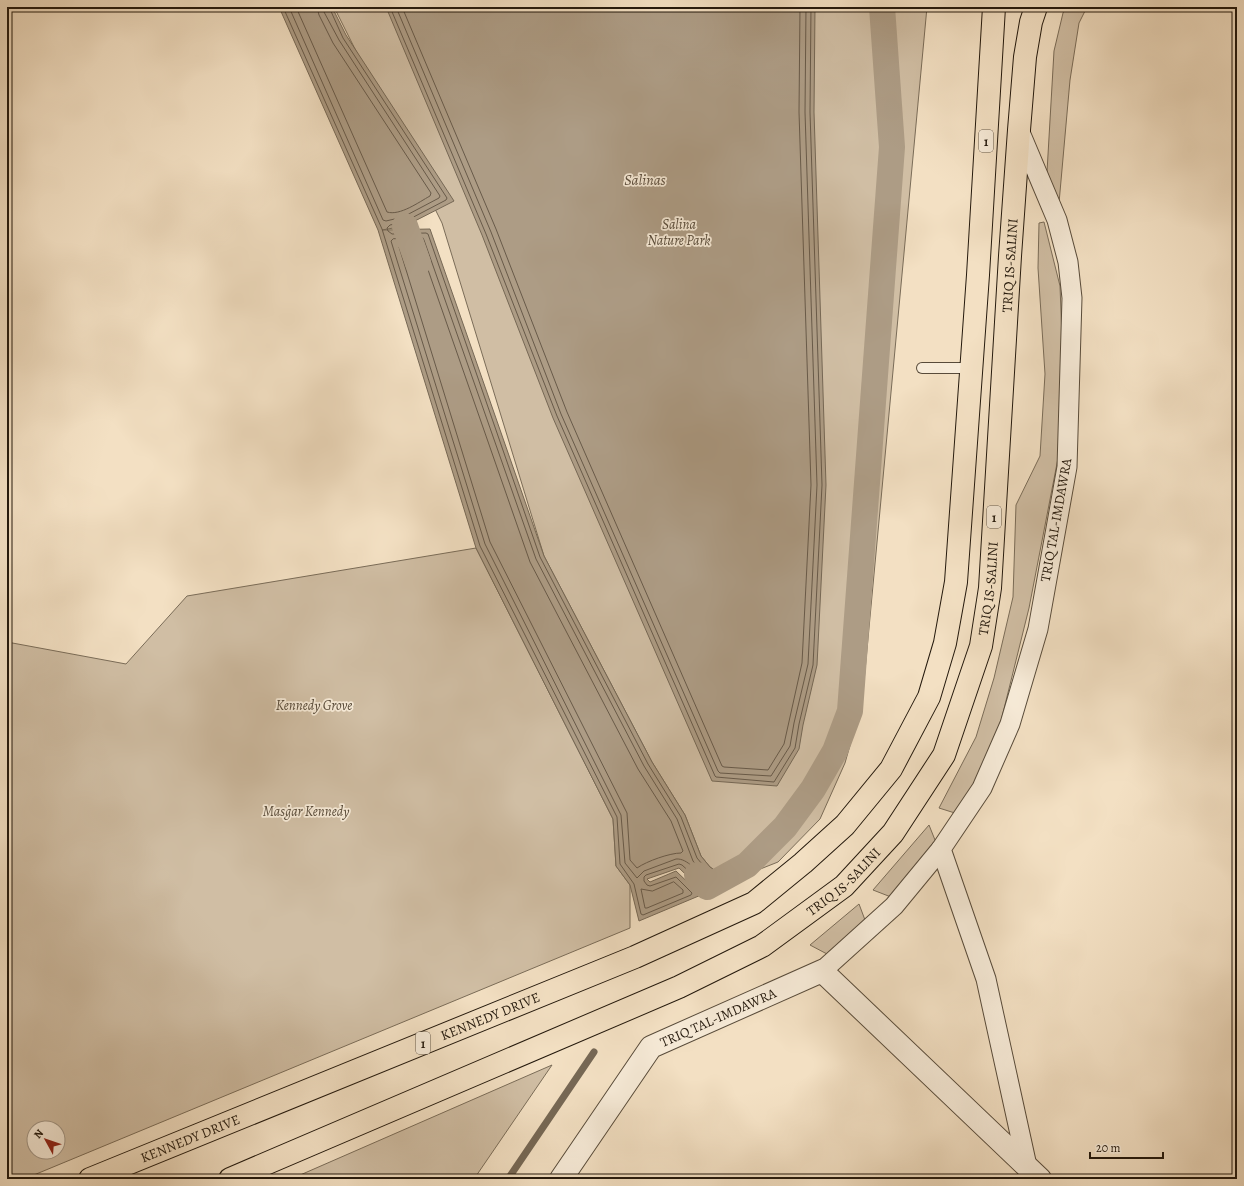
<svg xmlns="http://www.w3.org/2000/svg" width="1244" height="1186" font-family="Alegreya,serif">
  <style>
    .green { fill: #d0bea4; stroke: #7a6c58; fill-rule: evenodd }
    .water { fill: #ad9c85; stroke: #766855 }
    .lines { fill: none; stroke-linecap: round; stroke-linejoin: round }
    .shore { stroke: #685a49; stroke-width: 1 }
    .stream { stroke: #766855; stroke-width: 7 }
    .canal { stroke: #ad9c85; stroke-width: 26 }
    .service-casing { stroke: #584b3a; stroke-width: 12 }
    .minor-casing { stroke: #584b3a; stroke-width: 21 }
    .tertiary-casing { stroke: #584b3a; stroke-width: 24 }
    .trunk-casing { stroke: #24190d; stroke-width: 24 }
    .service { stroke: #f7ebd8; stroke-width: 10 }
    .minor { stroke: #f7ebd8; stroke-width: 19 }
    .tertiary { stroke: #f7ebd8; stroke-width: 22 }
    .trunk { stroke: #f3e0c3; stroke-width: 22 }
    .labels { text-anchor: middle; dominant-baseline: central; stroke-width: 3.5; stroke-linejoin: round; paint-order: stroke }
    .shield { fill: #f7ebd8; stroke: #63584a; stroke-width: 1 }
    .shield-label { font-size: 13px; font-weight: bold; fill: #24190d }
    .park-label { font-size: 14px; font-style: italic; fill: #584b3a; stroke: #f7ebd8 }
    .street-label { font-size: 14px; fill: #24190d; stroke: #f7ebd8 }
    .water-label { font-size: 15px; font-style: italic; fill: #5b4d3d; stroke: #f7ebd8 }
  </style>
  <rect width="100%" height="100%" fill="#f3e0c3"/>
  <filter id="stains"><feTurbulence type="fractalNoise" baseFrequency=".005" numOctaves="4"/><feColorMatrix values="0 0 0 0 .2 0 0 0 0 .09 0 0 0 0 .02 0 0 0 .5 -.17"/></filter>
  <radialGradient id="worn" r=".72"><stop offset=".6" stop-color="#630" stop-opacity="0"/><stop offset="1" stop-color="#630" stop-opacity=".3"/></radialGradient>
  <g class="green">
    <polygon points="334,7 927,7 862,703 845,763 820,819 778,862 730,881 710,867 701,856 685,815 652,762 544,556 442,223"/>
    <polygon points="1066,7 1087,7 1079,23 1070,80 1059,203 1047,172 1054,51 1063,13"/>
    <polygon points="1044,222 1060,286 1063,363 1060,448 1029,608 996,741 958,814 939,808 976,737 994,678 1013,597 1016,505 1040,456 1045,374 1038,268 1039,223"/>
    <path d="M 476,548 L 613,819 L 616,866 L 630,885 L 630,928 L 29,1177 L 7,1177 L 7,642 L 126,664 L 187,596 ZM 34,1128 L 58,1128 L 58,1152 L 34,1152 Z"/>
    <polygon points="929,825 937,845 891,897 873,890"/>
    <polygon points="859,904 865,920 827,954 810,945"/>
    <polygon points="552,1065 474,1179 291,1179"/>
  </g>
  <g class="water">
    <polygon points="279,7 332,7 346,35 454,201 405,226 382,230 430,229 544,556 652,762 685,815 701,856 710,867 730,881 704,892 679,868 647,879 650,882 676,871 701,895 639,921 630,885 616,866 613,819 476,548 378,230"/>
    <polygon points="386,7 815,7 814,112 826,485 817,665 803,725 799,749 777,786 712,781 553,418 482,235"/>
  </g>
  <g class="lines">
    <g class="shore">
      <polyline points="283,7 382,229 480,546 617,817 620,864 634,884 641,914 643,915 691,895 692,893 676,877 650,886 647,885 644,881 644,877 646,875 679,864 682,865 705,886 719,881 720,879 707,870 697,858 681,817 648,764 540,557 428,234 426,233 392,234 388,231 387,228 390,225 404,222 446,200 447,198 343,38 329,7"/>
      <polyline points="289,7 383,220 386,221 403,217 439,198 440,196 339,40 324,12 323,7"/>
      <path d="M 296,7 L 387,212 C 400,216 419,202 430,196 L 431,193 L 333,43 L 319,15 L 317,7"/>
      <polyline points="390,7 486,234 557,416 715,776 716,777 774,782 795,748 799,724 813,665 822,485 810,112 811,7"/>
      <polyline points="396,7 491,232 561,414 718,771 720,773 771,776 790,746 794,723 808,664 817,485 805,112 806,7"/>
      <polyline points="402,7 496,229 567,412 722,766 724,767 768,770 784,744 802,663 811,485 799,112 800,7"/>
      <path d="M 423,238 L 424,240 L 536,559 L 644,766 L 677,819 L 693,861 L 703,873 L 709,877 L 708,880 L 705,880 C 698,873 688,858 676,859 L 644,871 L 637,878 L 625,863 L 621,815 L 485,544 L 391,241 L 393,239 Z"/>
      <path d="M 419,244 L 530,562 L 638,769 L 671,821 L 683,851 L 681,853 C 670,853 647,861 637,868 L 630,860 L 627,813 L 490,542 L 399,247 L 401,245 Z"/>
      <polygon points="674,882 683,890 683,893 647,908 645,908 641,889 652,891"/>
    </g>
    <polyline class="stream" points="508,1179 594,1052"/>
    <g class="canal">
      <polyline points="405,226 418,263"/>
      <polyline points="697,875 707,887 747,865 785,827 813,789 835,751 850,711 892,147 882,7"/>
    </g>
    <defs>
      <polyline id="service" points="922,368 970,368"/>
      <g id="minor">
        <polyline points="1019,130 1057,220 1068,262 1072,298 1067,467 1038,629 1010,724 982,788 941,849 986,979 1027,1166"/>
        <polyline points="822,971 894,906 941,849"/>
      </g>
      <g id="tertiary">
        <path id="s1" d="M 561,1179 L 651,1047 L 822,971 L 1040,1179"/>
      </g>
      <g id="trunk">
        <path id="s2" d="M 90,1179 L 635,957 L 754,903 L 803,863 L 845,825 L 891,769 L 929,697 L 945,643 L 956,582 L 978,275 L 994,7"/>
        <path id="s3" d="M 230,1179 L 679,987 L 762,946 L 844,886 L 893,833 L 944,755 L 981,646 L 990,588 L 1010,256 L 1019,130 L 1025,57 L 1031,22 L 1036,7"/>
      </g>
    </defs>
    <use href="#service" class="service-casing"/>
    <use href="#minor" class="minor-casing"/>
    <use href="#tertiary" class="tertiary-casing"/>
    <use href="#trunk" class="trunk-casing"/>
    <use href="#service" class="service"/>
    <use href="#minor" class="minor"/>
    <use href="#tertiary" class="tertiary"/>
    <use href="#trunk" class="trunk"/>
  </g>
  <g class="labels">
    <g class="shield">
      <rect x="979" y="130" width="14" height="22" rx="3"/>
      <rect x="987" y="506" width="14" height="22" rx="3"/>
      <rect x="416" y="1032" width="14" height="22" rx="3"/>
    </g>
    <g class="shield-label">
      <text x="986" y="141">1</text>
      <text x="994" y="517">1</text>
      <text x="423" y="1043">1</text>
    </g>
    <g class="park-label">
      <text x="679" y="224">Salina<tspan x="679" dy="16">Nature Park</tspan></text>
      <text x="314" y="705">Kennedy Grove</text>
      <text x="306" y="811">Masġar Kennedy</text>
    </g>
    <g class="street-label">
      <text stroke="none"><textPath href="#s3" startOffset="1345">TRIQ IS-SALINI</textPath></text>
      <text transform="translate(1056 520) rotate(-80)">TRIQ TAL-IMDAWRA</text>
      <text stroke="none"><textPath href="#s3" startOffset="1021">TRIQ IS-SALINI</textPath></text>
      <text stroke="none"><textPath href="#s3" startOffset="685">TRIQ IS-SALINI</textPath></text>
      <text stroke="none"><textPath href="#s2" startOffset="432">KENNEDY DRIVE</textPath></text>
      <text stroke="none"><textPath href="#s1" startOffset="233">TRIQ TAL-IMDAWRA</textPath></text>
      <text stroke="none"><textPath href="#s2" startOffset="108">KENNEDY DRIVE</textPath></text>
    </g>
    <g class="water-label">
      <text x="645" y="180">Salinas</text>
    </g>
  </g>
  <rect width="1244" height="1186" fill="none" stroke="#f3e0c3" stroke-width="24"/>
  <rect x="8" y="8" width="1228" height="1170" fill="none" stroke="#24190d" stroke-width="2"/>
  <rect x="12" y="12" width="1220" height="1162" fill="none" stroke="#24190d"/>
  <g transform="translate(46 1140) rotate(310)"><circle r="19" fill="#f7ebd8" stroke="#a39787"/>
  <path d="M0-3L7 15L0 10L-7 15Z" fill="#8f2418"/>
  <text y="-6" font-size="11" font-weight="bold" text-anchor="middle" fill="#24190d">N</text>
  </g>
  <path d="M1090 1152v6h73v-6" fill="none" stroke="#24190d" stroke-width="2"/>
  <text x="1096" y="1152" font-size="12" fill="#24190d" stroke="#f7ebd8" stroke-width="3" paint-order="stroke">20 m</text>
  <rect width="100%" height="100%" filter="url(#stains)"/>
  <rect width="100%" height="100%" fill="url(#worn)"/>
</svg>
